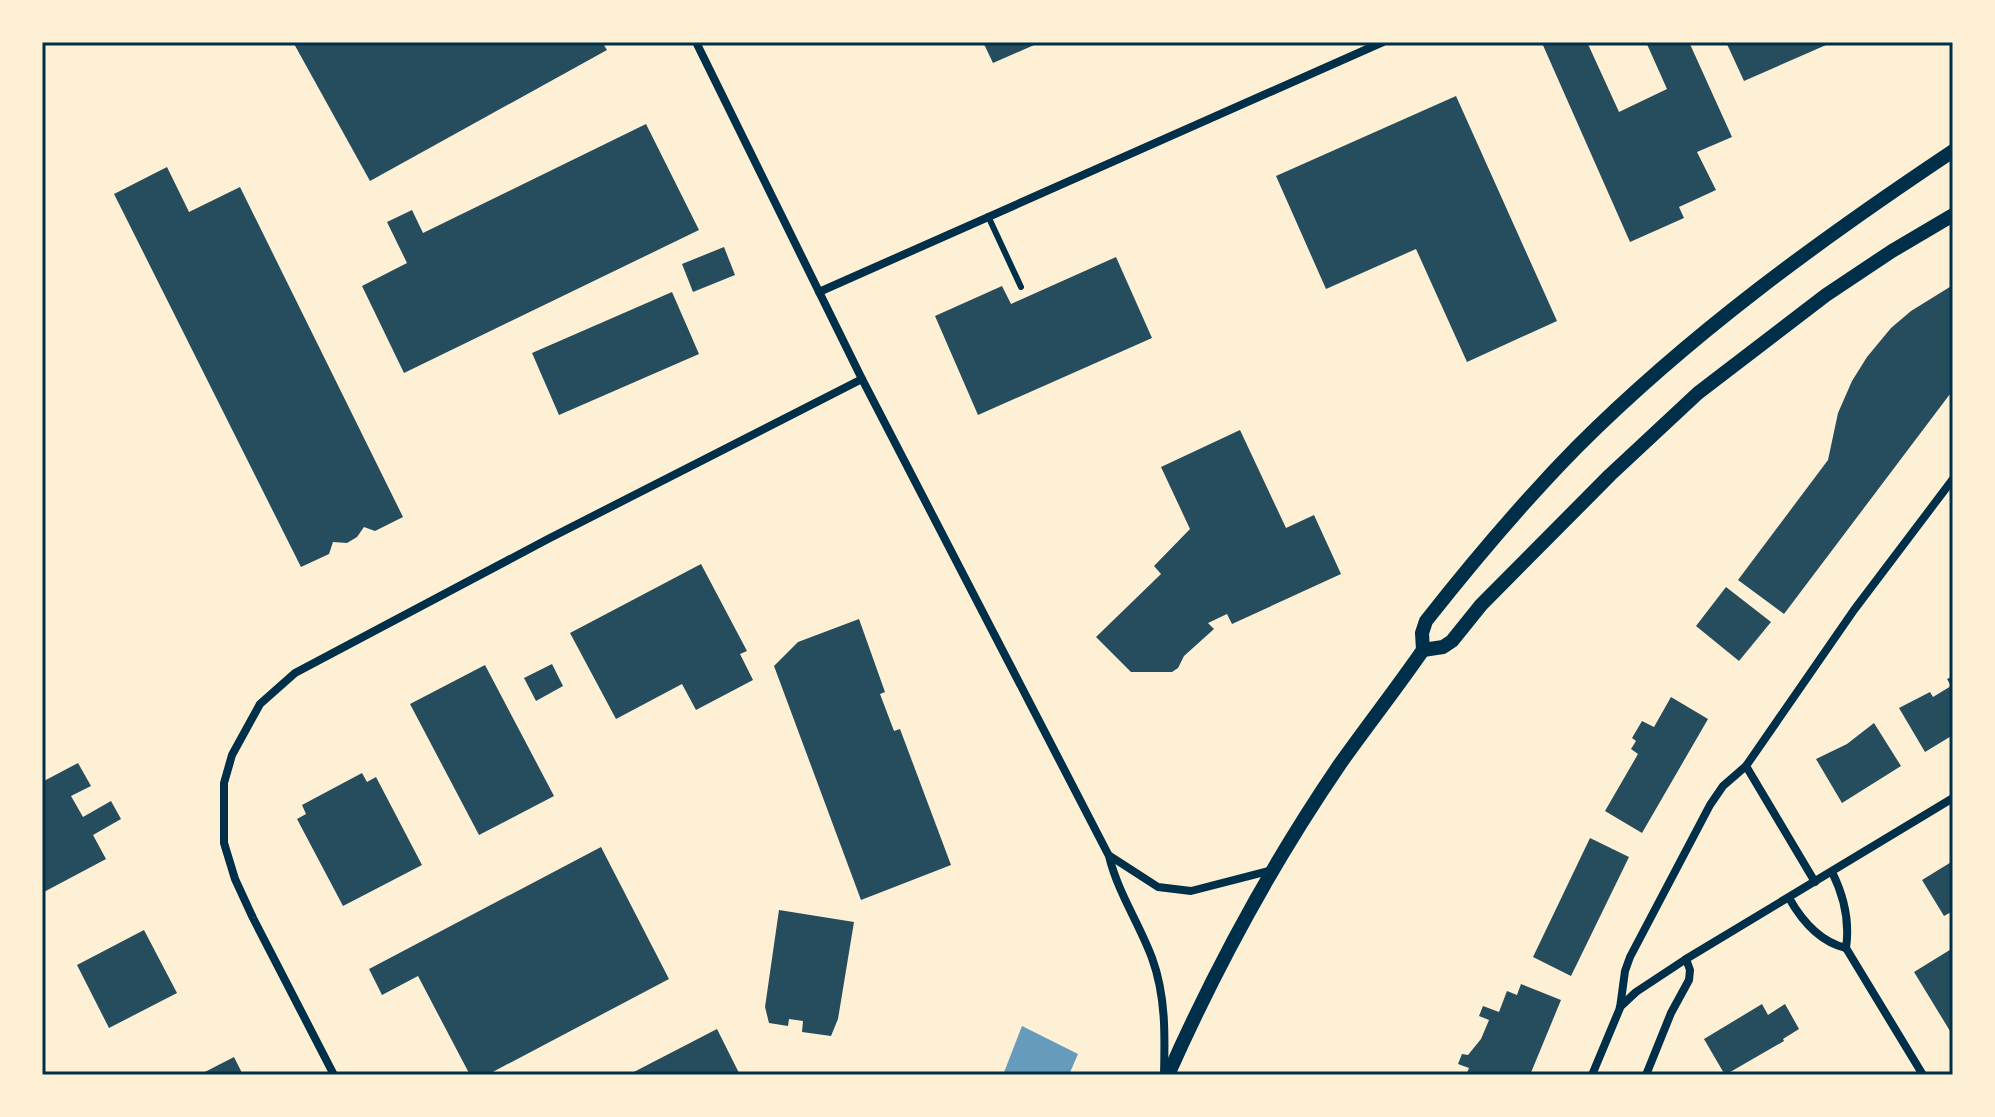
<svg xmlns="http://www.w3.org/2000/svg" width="1995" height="1117" font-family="'Golos Text',sans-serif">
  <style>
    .water { fill: #669bbc }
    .building { fill: #264d5e }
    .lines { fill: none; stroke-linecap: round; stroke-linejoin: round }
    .service { stroke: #003049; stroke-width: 6 }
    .minor { stroke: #003049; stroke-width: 8 }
    .tertiary { stroke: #003049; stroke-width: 14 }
    .neatline { fill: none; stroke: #003049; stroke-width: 3 }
  </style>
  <rect width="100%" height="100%" fill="#fdf0d5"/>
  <polygon class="water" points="1022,1026 1078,1054 1069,1075 1003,1075"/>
  <g class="building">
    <polygon points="293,42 602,42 607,50 370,181"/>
    <polygon points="983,42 1041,42 993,63"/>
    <polygon points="1544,42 1587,42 1619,112 1667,89 1646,42 1689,42 1732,137 1697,152 1716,190 1679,207 1684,218 1630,242 1542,43"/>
    <polygon points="1726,42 1833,42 1744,81"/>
    <polygon points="1456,96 1557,321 1467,362 1416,249 1326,289 1276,176"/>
    <polygon points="646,124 699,230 404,373 362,286 407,263 387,222 412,210 423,233"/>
    <polygon points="167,167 189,212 240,187 403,517 375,531 364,527 357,537 347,543 333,542 329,554 301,567 114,194"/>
    <polygon points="724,247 735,275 693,292 682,264"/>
    <polygon points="1116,257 1152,338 978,415 935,316 1002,286 1011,304"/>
    <polygon points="1953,285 1953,390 1784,614 1738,580 1828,460 1838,413 1852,381 1867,357 1891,328 1911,311"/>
    <polygon points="672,292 699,354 559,415 532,353"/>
    <polygon points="1240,430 1286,528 1314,515 1341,574 1232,624 1227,614 1208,623 1214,629 1184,656 1178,668 1172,672 1131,672 1096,637 1161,574 1154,566 1190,529 1161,467"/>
    <polygon points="701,564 747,651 740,654 753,680 696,710 682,684 616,719 570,633"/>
    <polygon points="1726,587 1771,622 1739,661 1696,626"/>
    <polygon points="859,619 885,692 880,694 894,731 900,729 951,865 861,900 774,666 798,642"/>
    <polygon points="552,664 563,686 536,701 524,678"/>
    <polygon points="485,665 554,796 479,835 410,704"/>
    <polygon points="1953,676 1953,735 1925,752 1899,708 1930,692 1933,697 1951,686 1947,679"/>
    <polygon points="1671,697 1708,719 1642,833 1605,811 1638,754 1631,749 1636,741 1632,738 1642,721 1654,727"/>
    <polygon points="1874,723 1901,766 1842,803 1816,759 1847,744"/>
    <polygon points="78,763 91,786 71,796 83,817 111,801 121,819 93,835 106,859 42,893 42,782"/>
    <polygon points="362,773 367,782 376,777 422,865 343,906 297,819 306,814 302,805"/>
    <polygon points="1590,838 1629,857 1571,976 1533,957"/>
    <polygon points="601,847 669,979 487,1075 470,1075 418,976 382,995 369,969"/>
    <polygon points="1953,861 1953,911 1944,916 1922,880"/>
    <polygon points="779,910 854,922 838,1019 831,1036 802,1032 803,1021 789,1019 788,1026 769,1023 765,1007"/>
    <polygon points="144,930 177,993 109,1028 77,965"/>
    <polygon points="1953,948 1953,1029 1950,1031 1914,972"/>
    <polygon points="1521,984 1561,1000 1530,1075 1466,1075 1469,1068 1458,1064 1462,1054 1468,1055 1481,1039 1489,1020 1479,1016 1483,1006 1499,1012 1507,991 1517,995"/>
    <polygon points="1762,1004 1768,1015 1785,1004 1799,1029 1783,1039 1784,1041 1725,1075 1704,1039"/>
    <polygon points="717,1029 740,1075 628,1075"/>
    <polygon points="234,1057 243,1075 199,1075"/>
  </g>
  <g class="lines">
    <polyline class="service" points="988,216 1021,287"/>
    <g class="minor">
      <path d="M 696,42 L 862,379 L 1109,856 C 1118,893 1139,923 1152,958 C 1166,996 1165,1036 1164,1075"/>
      <polyline points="819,292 1383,42"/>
      <polyline points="1746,766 1815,882"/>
      <polyline points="1110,856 1158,887 1191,891 1272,870"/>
      <path d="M 1832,872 C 1844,896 1850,921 1846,948 L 1923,1075"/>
      <path d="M 1789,898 C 1802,921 1820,942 1846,948"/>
      <polyline points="1620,1007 1636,992 1686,959 1953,798"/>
      <polyline points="334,1075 253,918 235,879 224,843 224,783 232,755 260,704 295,673 548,539 862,379"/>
      <polyline points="1592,1075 1620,1008 1625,971 1630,957 1710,805 1723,786 1746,766 1854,610 1953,479"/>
      <polyline points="1646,1075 1671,1013 1689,980 1690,970 1686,959"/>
    </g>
    <g class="tertiary">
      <polyline points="1423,650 1443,647 1452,641 1481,605 1610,475 1698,393 1826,295 1892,251 1953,215"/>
      <path d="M 1168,1075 C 1216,967 1273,862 1340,764 C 1367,726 1396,689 1423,650 L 1422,633 L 1426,621 C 1474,560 1523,502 1577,447 C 1690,334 1821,239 1953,151"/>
    </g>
  </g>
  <rect width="1995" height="1117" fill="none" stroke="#fdf0d5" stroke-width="88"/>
  <rect x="44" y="44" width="1907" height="1029" class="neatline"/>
</svg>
